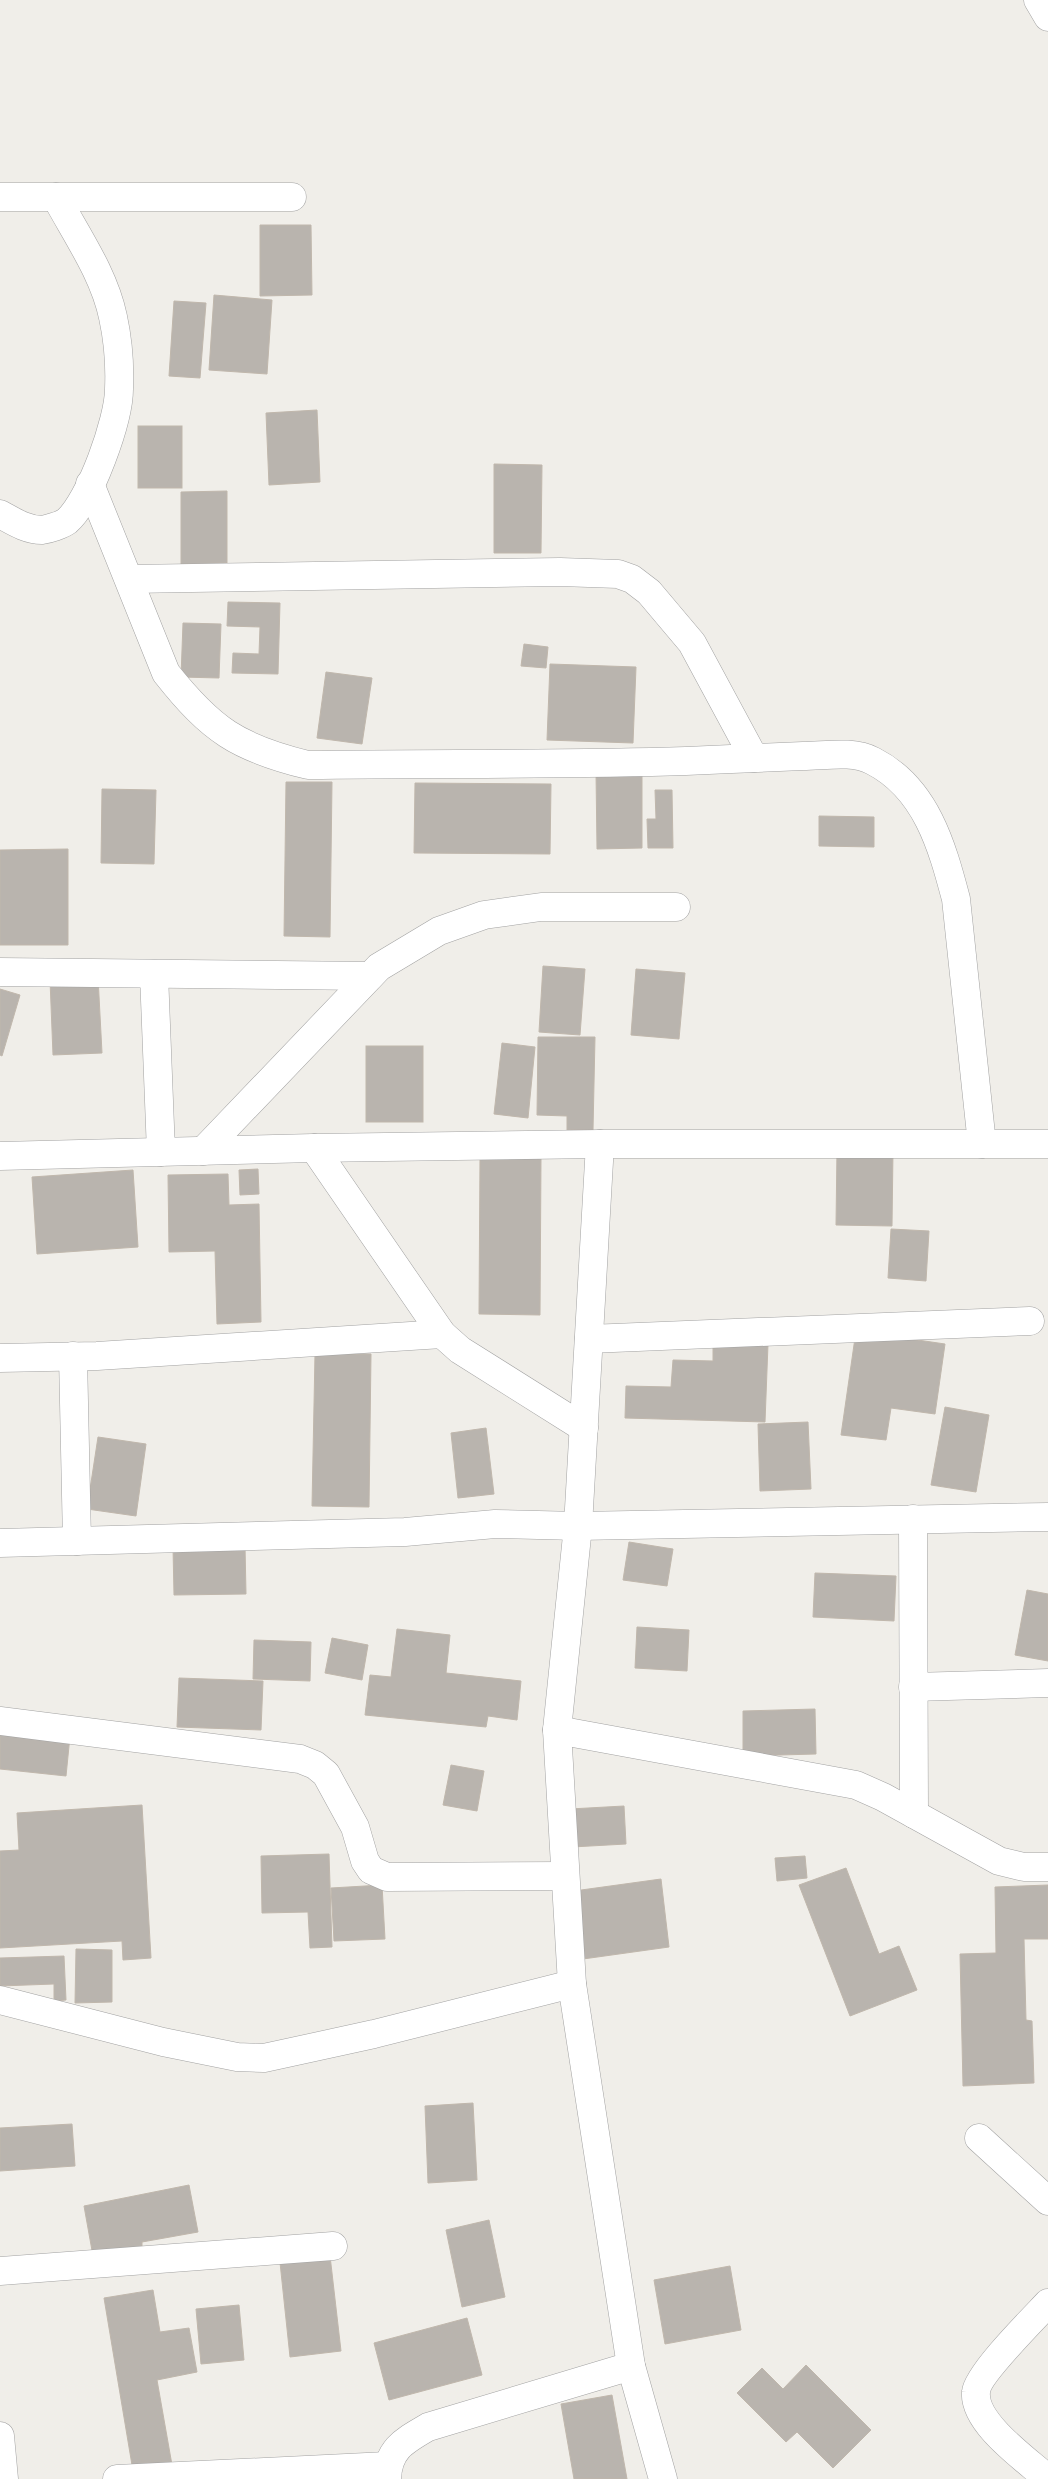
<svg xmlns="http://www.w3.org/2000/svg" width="1048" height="2479" font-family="Cabin,sans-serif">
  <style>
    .building { fill: #b9b4ae; stroke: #c0b7ac }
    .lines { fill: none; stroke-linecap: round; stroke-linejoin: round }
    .street-casing { stroke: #a2a2a2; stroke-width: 29 }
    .street { stroke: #fff; stroke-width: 28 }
  </style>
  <rect width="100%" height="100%" fill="#f0eee9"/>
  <g class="building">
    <polygon points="260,225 311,225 312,295 260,296"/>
    <polygon points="214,295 272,300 267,374 209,370"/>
    <polygon points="174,301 206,303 200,378 169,376"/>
    <polygon points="317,410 320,482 269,485 266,413"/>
    <rect x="138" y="426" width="44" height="62"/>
    <polygon points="494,464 542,465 541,553 494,553"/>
    <polygon points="227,491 227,563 181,564 181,492"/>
    <polygon points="228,602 280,603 278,674 232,673 233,653 259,654 260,627 227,626"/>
    <polygon points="183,623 221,624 219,678 181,677"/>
    <polygon points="524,644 548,647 546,668 521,666"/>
    <polygon points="550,664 636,667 633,743 547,740"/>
    <polygon points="326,672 372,678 362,744 317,738"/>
    <polygon points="596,772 642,772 642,848 597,849"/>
    <polygon points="286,782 332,782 330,937 284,936"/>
    <polygon points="415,783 551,784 550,854 414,853"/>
    <polygon points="102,789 156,790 154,864 101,863"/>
    <polygon points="655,790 672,790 673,848 648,848 647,819 656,819"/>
    <polygon points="819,816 874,817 874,847 819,846"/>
    <polygon points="68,849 68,945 0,945 0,850"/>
    <polygon points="543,966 585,969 580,1035 539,1032"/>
    <polygon points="636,969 685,973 679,1039 631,1035"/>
    <polygon points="98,977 102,1053 53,1055 50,980"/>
    <polygon points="0,989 20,995 2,1056 0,1055"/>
    <polygon points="538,1037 595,1037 593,1130 567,1130 567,1116 537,1115"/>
    <polygon points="502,1043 535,1047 528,1118 494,1114"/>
    <rect x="366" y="1046" width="57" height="76"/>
    <polygon points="837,1149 893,1150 892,1226 836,1225"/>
    <polygon points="480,1157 541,1157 540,1315 479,1314"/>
    <polygon points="258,1169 259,1194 240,1195 239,1170"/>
    <polygon points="133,1170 138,1247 37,1254 32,1177"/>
    <polygon points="228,1174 229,1205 259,1204 261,1322 217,1324 215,1251 169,1252 168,1175"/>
    <polygon points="891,1229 929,1231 926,1281 888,1278"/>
    <polygon points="856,1331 945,1344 935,1414 891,1408 886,1440 841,1435"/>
    <polygon points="713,1342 768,1344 765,1422 625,1418 626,1386 671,1387 673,1360 713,1361"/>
    <polygon points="315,1354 371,1354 369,1507 312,1506"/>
    <polygon points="945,1407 989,1415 976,1492 931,1485"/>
    <polygon points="808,1422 811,1489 760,1491 758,1424"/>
    <polygon points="486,1428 494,1494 458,1498 451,1433"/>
    <polygon points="98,1437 146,1444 136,1516 87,1509"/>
    <polygon points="629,1542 673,1549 667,1586 623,1580"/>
    <polygon points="245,1546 246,1594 174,1595 173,1547"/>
    <polygon points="815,1573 896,1576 894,1621 813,1617"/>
    <polygon points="1027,1590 1048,1594 1048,1661 1015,1655"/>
    <polygon points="637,1627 689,1630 687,1671 635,1668"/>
    <polygon points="397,1629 450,1635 446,1673 521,1681 517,1720 488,1716 486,1727 365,1715 370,1675 391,1677"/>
    <polygon points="332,1638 368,1645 362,1680 325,1673"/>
    <polygon points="254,1640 311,1642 310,1681 253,1679"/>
    <polygon points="179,1678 263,1681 261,1730 177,1727"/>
    <polygon points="815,1709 816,1754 743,1756 743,1711"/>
    <polygon points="0,1729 70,1736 66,1776 0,1769"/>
    <polygon points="451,1765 484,1771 477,1811 443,1805"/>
    <polygon points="142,1805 151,1958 123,1960 122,1941 0,1948 0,1851 19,1850 17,1813"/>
    <polygon points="624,1806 626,1844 572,1847 570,1809"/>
    <polygon points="329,1854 332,1947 310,1948 308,1912 262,1913 261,1856"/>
    <polygon points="805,1856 807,1878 777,1881 775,1858"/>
    <polygon points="846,1868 879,1954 899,1946 917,1990 850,2016 799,1885"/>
    <polygon points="661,1879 669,1947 583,1959 574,1891"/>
    <polygon points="382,1885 385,1939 334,1941 331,1888"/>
    <polygon points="1048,1885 1048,1939 1024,1939 1026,2020 1032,2021 1034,2083 963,2086 960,1954 996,1953 995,1887"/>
    <polygon points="76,1949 112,1950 112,2002 75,2003"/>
    <polygon points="64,1956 66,2000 54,2001 54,1984 0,1986 0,1958"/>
    <polygon points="473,2103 477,2180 428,2183 425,2106"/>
    <polygon points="72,2124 75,2166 0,2171 0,2128"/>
    <polygon points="189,2185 198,2232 142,2242 142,2246 93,2256 84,2206"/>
    <polygon points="489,2220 505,2297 462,2307 446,2230"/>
    <polygon points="329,2247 341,2351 290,2357 279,2253"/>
    <polygon points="730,2266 741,2330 665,2344 654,2280"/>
    <polygon points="153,2290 160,2332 189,2328 197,2372 157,2380 172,2465 133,2471 104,2298"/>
    <polygon points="239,2305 244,2360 201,2364 196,2309"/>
    <polygon points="467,2318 482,2375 389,2400 374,2343"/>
    <polygon points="806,2365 871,2430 833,2468 797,2432 786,2442 737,2393 762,2368 783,2389"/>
    <polygon points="612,2395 627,2479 574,2479 561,2404"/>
  </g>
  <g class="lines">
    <defs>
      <g id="street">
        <polyline points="1038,0 1048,17"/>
        <polyline points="0,197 292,197"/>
        <path d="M 90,484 L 166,673 C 211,730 238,748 308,765 C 434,763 560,765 686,761 C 725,759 763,758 803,756 C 825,756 852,750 873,761 C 926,788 942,846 956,899 L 982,1144"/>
        <path d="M 0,514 C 13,521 26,530 42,530 C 48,529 62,525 67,521 C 90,501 119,420 119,389 C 120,366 118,340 113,317 C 104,274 77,236 56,197"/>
        <polyline points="129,579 560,572 618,574 632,579 649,592 692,643 754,758"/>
        <polyline points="0,972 370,976"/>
        <polyline points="154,974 161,1152"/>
        <polyline points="600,1144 578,1526 557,1730 572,1984 631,2366 663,2479"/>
        <polyline points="314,1148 442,1334 460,1350 584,1428"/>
        <polyline points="203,1151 379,967 439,931 484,915 541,907 676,907"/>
        <polyline points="0,1156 314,1148 600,1144 1048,1144"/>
        <polyline points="589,1339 1030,1321"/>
        <polyline points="73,1356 77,1541"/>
        <polyline points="0,1358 97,1356 442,1334"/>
        <polyline points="913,1519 914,1814"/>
        <polyline points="0,1543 405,1532 495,1524 578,1526 1048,1517"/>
        <polyline points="913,1687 1048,1683"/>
        <polyline points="0,1721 300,1759 315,1765 326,1774 355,1827 365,1861 371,1870 387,1877 565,1876"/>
        <polyline points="557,1730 856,1785 883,1797 999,1861 1024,1867 1048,1867"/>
        <polyline points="0,2000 163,2042 237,2057 264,2058 374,2034 572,1984"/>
        <polyline points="979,2138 1048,2201"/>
        <polyline points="0,2271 333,2246"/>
        <polyline points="0,2436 4,2479"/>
        <polyline points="117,2479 387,2466"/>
        <path d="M 387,2479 C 388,2449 404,2441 428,2427 L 631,2366"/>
        <path d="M 1048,2479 C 1027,2460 973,2423 976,2392 C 977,2375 1034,2318 1048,2303"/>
      </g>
    </defs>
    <use href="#street" class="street-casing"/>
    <use href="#street" class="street"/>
  </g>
</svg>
